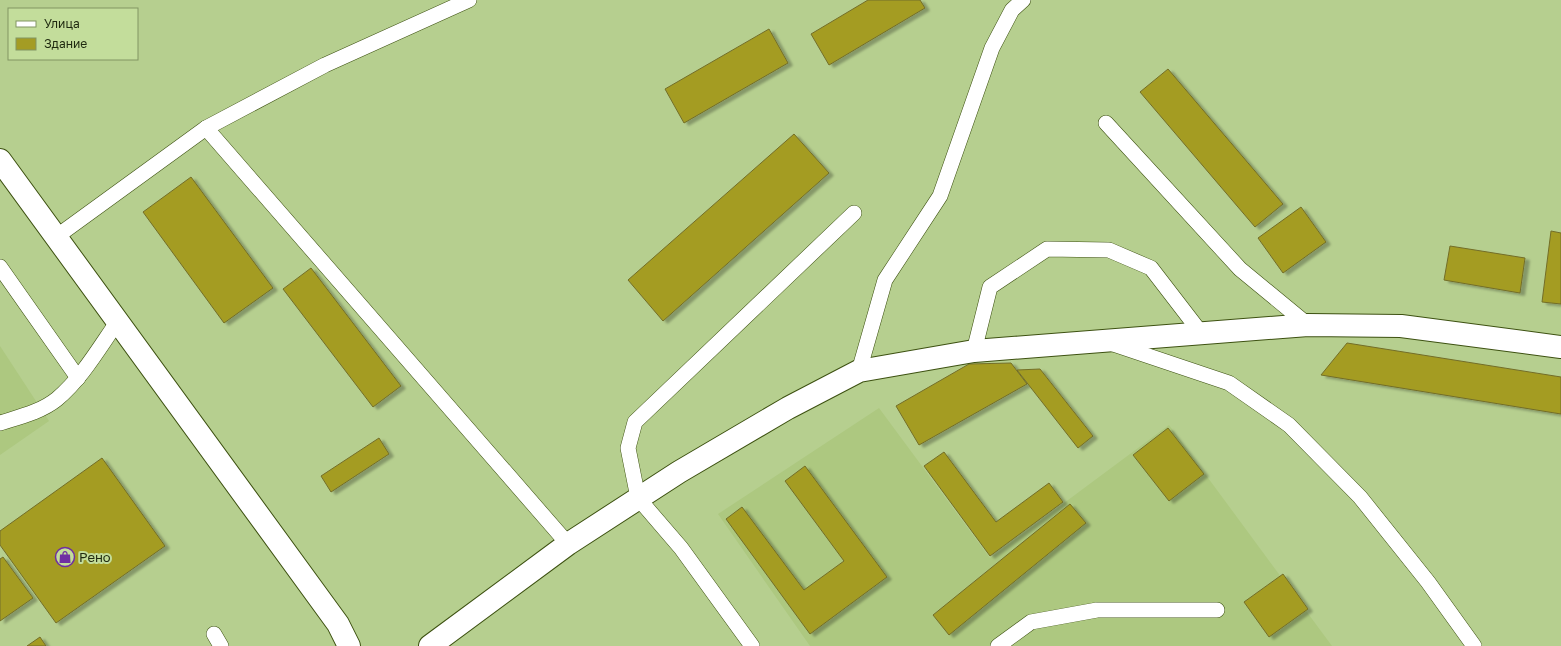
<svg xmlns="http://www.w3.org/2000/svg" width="1561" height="646" font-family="'Golos Text',sans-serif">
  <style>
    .built { fill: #adc880 }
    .building { fill: #a49c24; stroke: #736e28; filter: url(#shadow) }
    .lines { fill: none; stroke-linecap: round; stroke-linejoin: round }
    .service-casing { stroke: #3d5111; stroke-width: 16 }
    .minor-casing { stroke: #3d5111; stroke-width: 24 }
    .tertiary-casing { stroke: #3d5111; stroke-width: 24 }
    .service { stroke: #fff; stroke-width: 15 }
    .minor { stroke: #fff; stroke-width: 22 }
    .tertiary { stroke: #fff; stroke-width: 22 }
    .labels { text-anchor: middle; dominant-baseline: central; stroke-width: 4; stroke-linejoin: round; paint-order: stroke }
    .poi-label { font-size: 13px; fill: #1f290f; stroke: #c3dd9b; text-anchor: start }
  </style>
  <defs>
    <filter id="shadow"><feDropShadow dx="4.5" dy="2.5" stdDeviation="1" flood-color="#0004"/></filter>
  </defs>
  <rect width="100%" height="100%" fill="#b6cf8f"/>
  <g class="built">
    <polygon points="0,346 49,421 0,455"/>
    <polygon points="879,408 990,558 1169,425 1332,646 810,646 718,514"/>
  </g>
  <g class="building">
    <polygon points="868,0 920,0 925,8 829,65 811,34"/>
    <polygon points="769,29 788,63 684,123 665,89"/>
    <polygon points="1168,69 1283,204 1255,227 1140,92"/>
    <polygon points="794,134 829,173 663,321 628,280"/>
    <polygon points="191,177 273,288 224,323 143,212"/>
    <polygon points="1301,207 1326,242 1283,273 1258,238"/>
    <polygon points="1551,231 1561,233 1561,304 1542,302"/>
    <polygon points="1450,246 1525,258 1520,293 1444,280"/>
    <polygon points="311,268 401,386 373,407 283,289"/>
    <polygon points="1347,343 1561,377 1561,414 1321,375"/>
    <polygon points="1011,363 1027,384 919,445 896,406 969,364"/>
    <polygon points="1040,369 1093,436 1078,448 1017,370"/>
    <polygon points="1168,428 1204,474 1169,501 1133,455"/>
    <polygon points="379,438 389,454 331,492 321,476"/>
    <polygon points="944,452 996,522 1049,483 1063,502 990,556 924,466"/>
    <polygon points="102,458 165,546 56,623 0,545 0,531"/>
    <polygon points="805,466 887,577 810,634 726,519 742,507 804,590 844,561 785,481"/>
    <polygon points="1070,504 1086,523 949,635 933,615"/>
    <polygon points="3,557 33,598 0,621 0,559"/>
    <polygon points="1283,574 1308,609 1269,637 1244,602"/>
    <polygon points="40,637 46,646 27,646"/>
  </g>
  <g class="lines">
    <defs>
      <g id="service">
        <polyline points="1106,123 1240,269 1308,325"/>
        <polyline points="206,128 568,544"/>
        <polyline points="56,237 206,128 325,65 469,0"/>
        <polyline points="0,267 78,378"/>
        <polyline points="1110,343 1229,383 1289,425 1360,497 1428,582 1474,646"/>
        <polyline points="974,351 990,287 1047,249 1109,250 1151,268 1201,333"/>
        <polyline points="859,371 885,280 940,196 992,48 1012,10 1023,0"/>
        <path d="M 0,423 C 19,417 41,412 57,399 C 82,378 99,348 118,321"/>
        <polyline points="214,634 221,646"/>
        <polyline points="752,646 681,548 638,498 628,448 635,422 854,213"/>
        <polyline points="998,646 1031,622 1097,610 1217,610"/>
      </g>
      <polyline id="minor" points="430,646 568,544 679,472 788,408 859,371 974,351 1308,325 1401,326 1561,347"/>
      <polyline id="tertiary" points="0,160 338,624 349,646"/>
    </defs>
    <use href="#service" class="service-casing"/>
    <use href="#minor" class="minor-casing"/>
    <use href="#tertiary" class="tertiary-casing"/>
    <use href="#service" class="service"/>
    <use href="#minor" class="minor"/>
    <use href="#tertiary" class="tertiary"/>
  </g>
  <defs>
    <symbol id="shop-ring" viewBox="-11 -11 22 22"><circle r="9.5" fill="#c3dd9b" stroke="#6f2ea3" stroke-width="1.5"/><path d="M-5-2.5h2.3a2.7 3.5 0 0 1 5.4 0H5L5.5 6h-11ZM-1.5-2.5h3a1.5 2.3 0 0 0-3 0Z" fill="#6f2ea3"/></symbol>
  </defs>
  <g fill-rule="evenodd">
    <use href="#shop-ring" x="54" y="546" width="22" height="22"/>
  </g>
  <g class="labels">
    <g class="poi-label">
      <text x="79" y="557">Рено</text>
    </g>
  </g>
  <rect x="8" y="8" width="130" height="52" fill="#c3dd9b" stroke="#819563"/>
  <rect x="16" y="21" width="20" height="6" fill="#ffffff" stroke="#819563"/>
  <text x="44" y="28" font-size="12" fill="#1f290f">Улица</text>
  <rect x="16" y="38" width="20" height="12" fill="#a49c24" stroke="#819563"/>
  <text x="44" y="48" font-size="12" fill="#1f290f">Здание</text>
</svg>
